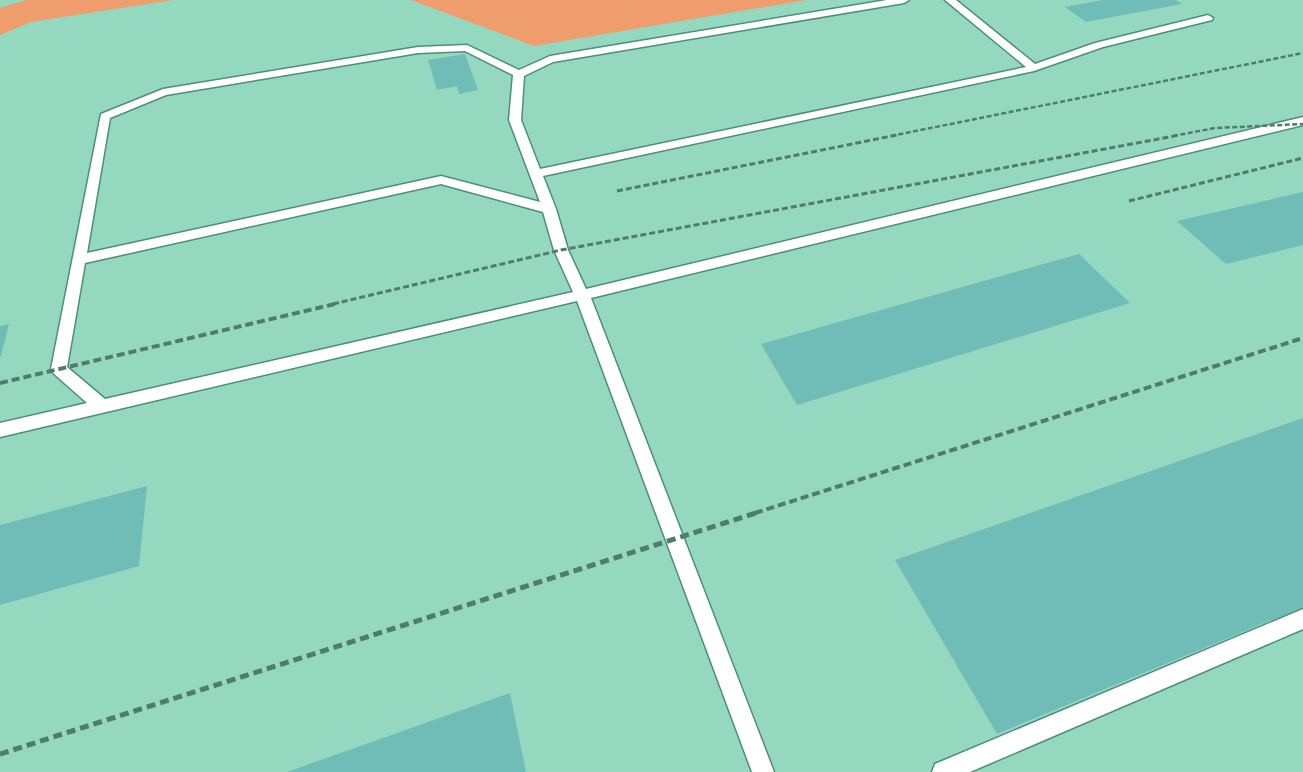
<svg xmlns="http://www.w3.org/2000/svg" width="1303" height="772" font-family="'Alegreya Sans',sans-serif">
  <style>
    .green { fill: #ef9d6c }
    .building { fill: #70bcb7 }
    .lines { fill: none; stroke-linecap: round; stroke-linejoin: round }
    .service-casing { stroke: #4c8f79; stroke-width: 3 }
    .service { fill: #fff; fill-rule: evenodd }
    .rail-far3 { stroke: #507c6d; stroke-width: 2.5; stroke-dasharray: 5 2.5; stroke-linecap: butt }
    .rail-far2 { stroke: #507c6d; stroke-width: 3; stroke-dasharray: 6 3; stroke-linecap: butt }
    .rail-far1 { stroke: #507c6d; stroke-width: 4; stroke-dasharray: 8 4; stroke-linecap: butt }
    .rail { stroke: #507c6d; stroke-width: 5; stroke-dasharray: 9 5; stroke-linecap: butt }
  </style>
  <rect width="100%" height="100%" fill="#94d8c0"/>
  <g class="green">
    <polygon points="26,0 173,0 31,22 0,35 0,8"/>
    <polygon points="411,0 806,0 534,46"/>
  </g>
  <g class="building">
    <polygon points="1103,0 1176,0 1182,4 1086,22 1065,7"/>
    <polygon points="465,54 478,90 459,94 457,86 437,90 428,60"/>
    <polygon points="1303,192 1303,245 1226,264 1177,221"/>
    <polygon points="1079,254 1130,303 797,405 761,344"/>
    <polygon points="9,324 1,356 0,356 0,326"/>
    <polygon points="1303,418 1303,607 997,734 895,560"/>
    <polygon points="147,486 139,566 0,605 0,525"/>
    <polygon points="510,693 526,772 287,772"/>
  </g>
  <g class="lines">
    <defs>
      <g id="service">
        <path d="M 887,0 L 909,0 L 904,3 L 553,62 L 524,76 L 521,120 L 540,169 L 1026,67 L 945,0 L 956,0 L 1035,64 L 1095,43 L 1208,15 L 1213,18 L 1212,20 L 1103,47 L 1034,71 L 543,176 L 556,209 L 568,250 L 586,289 L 1303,117 L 1303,125 L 591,298 L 774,772 L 752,772 L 577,301 L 0,437 L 0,423 L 87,403 L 53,373 L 51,369 L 101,114 L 163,89 L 418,47 L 467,45 L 519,70 L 550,56 ZM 465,51 L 513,75 L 509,120 L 540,202 L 441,176 L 87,253 L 110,118 L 166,95 L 418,53 ZM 441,184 L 543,212 L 554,250 L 573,292 L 105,399 L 67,367 L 85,263 Z"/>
        <polygon points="1303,609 1303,629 970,772 932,772 935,764"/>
      </g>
    </defs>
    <use href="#service" class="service-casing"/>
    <use href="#service" class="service"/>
    <g class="rail-far3">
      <polyline points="891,136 1303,53"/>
      <polyline points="1173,136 1215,128 1303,124"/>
    </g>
    <g class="rail-far2">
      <polyline points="617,191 897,135"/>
      <polyline points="1129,201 1303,158"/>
      <polyline points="333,304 561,250 1180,135"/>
    </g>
    <g class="rail-far1">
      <polyline points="0,383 339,303"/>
      <polyline points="755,513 1303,338"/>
    </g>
    <polyline class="rail" points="0,754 759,512"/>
  </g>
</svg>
